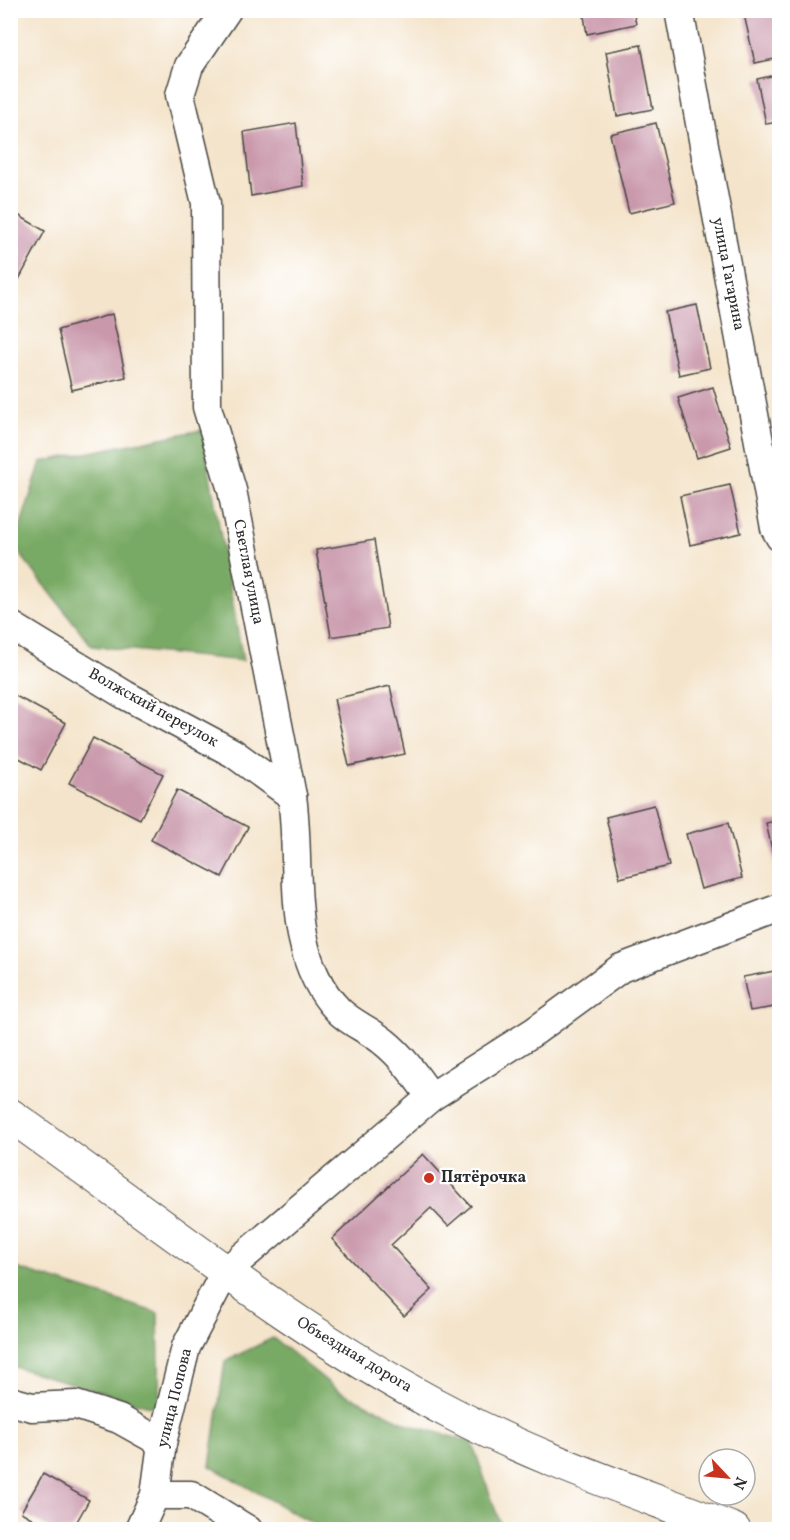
<svg xmlns="http://www.w3.org/2000/svg" width="790" height="1540" font-family="Vollkorn,serif">
  <style>
    .forest { fill: #79aa65; stroke: #526a48; stroke-width: 1.5 }
    .building { fill: #c998ab }
    .lines { fill: none; stroke-linecap: round; stroke-linejoin: round }
    .street-casing { stroke: #494743; stroke-width: 31 }
    .secondary-casing { stroke: #494743; stroke-width: 35 }
    .street { stroke: #fff; stroke-width: 28 }
    .secondary { stroke: #fff; stroke-width: 33 }
    .poi-dot { fill: #c8321e; stroke: #fff; stroke-width: 2 }
    .labels { text-anchor: middle; dominant-baseline: central; stroke-width: 4.5; stroke-linejoin: round; paint-order: stroke }
    .street-label { font-size: 16px; fill: #2b2b2b; stroke: #fff }
    .poi-label { font-size: 16px; font-weight: bold; fill: #2b2b2b; stroke: #fff; text-anchor: start }
  </style>
  <rect width="100%" height="100%" fill="#fff"/>
  <filter id="ink" filterUnits="userSpaceOnUse"><feTurbulence type="fractalNoise" baseFrequency=".0167" numOctaves="2"/><feDisplacementMap in="SourceGraphic" scale="12" xChannelSelector="R" yChannelSelector="G"/><feConvolveMatrix kernelMatrix="1 2 1 2 8 2 1 2 1" color-interpolation-filters="sRGB"/></filter>
  <filter id="wash" filterUnits="userSpaceOnUse"><feTurbulence type="fractalNoise" baseFrequency=".008" numOctaves="4" result="noise"/><feDisplacementMap in="SourceGraphic" scale="24" xChannelSelector="R" yChannelSelector="G"/><feGaussianBlur stdDeviation="1.35" result="paint"/><feColorMatrix in="noise" values="0 0 0 0 0 0 0 0 0 0 0 0 0 0 0 0 0 1.4 0 .05"/><feComposite in="paint" operator="in"/></filter>
  <g filter="url(#wash)">
    <rect width="100%" height="100%" fill="#f4e4cb"/>
    <g class="forest">
      <polygon points="202,430 243,661 92,646 14,546 41,462"/>
      <polygon points="10,1266 158,1313 160,1409 11,1366"/>
      <polygon points="273,1338 339,1391 410,1425 472,1442 502,1529 322,1529 210,1466 225,1361"/>
    </g>
    <g id="blocks">
      <g class="building">
        <polygon points="583,10 633,10 636,24 587,34"/>
        <polygon points="743,10 780,10 780,58 755,63"/>
        <polygon points="641,45 653,109 617,116 606,52"/>
        <polygon points="780,74 780,122 766,124 757,79"/>
        <polygon points="296,123 303,186 251,196 244,132"/>
        <polygon points="656,123 675,202 629,213 610,134"/>
        <polygon points="18,215 45,231 16,285 10,282 10,229"/>
        <polygon points="697,305 710,368 679,375 665,312"/>
        <polygon points="112,314 126,377 72,390 58,330"/>
        <polygon points="713,387 731,447 697,458 678,398"/>
        <polygon points="730,485 741,533 690,545 680,496"/>
        <polygon points="374,540 388,628 331,637 316,550"/>
        <polygon points="390,686 405,754 349,766 334,699"/>
        <polygon points="12,694 66,723 41,770 10,753"/>
        <polygon points="93,738 163,774 140,819 69,783"/>
        <polygon points="177,790 248,827 222,877 151,840"/>
        <polygon points="654,805 669,866 620,878 606,817"/>
        <polygon points="780,820 780,871 777,872 766,823"/>
        <polygon points="728,823 742,878 701,889 686,834"/>
        <polygon points="780,970 780,1006 750,1011 743,977"/>
        <polygon points="423,1154 471,1206 448,1226 431,1208 391,1245 432,1290 404,1316 332,1239"/>
        <polygon points="43,1474 89,1500 72,1530 52,1530 21,1512"/>
      </g>
    </g>
  </g>
  <g filter="url(#ink)">
    <use href="#blocks" fill-opacity="0" stroke="#494743" stroke-width="1.5"/>
    <g class="lines">
      <defs>
        <g id="street">
          <path d="M 227,10 L 189,66 L 180,95 L 206,203 L 207,407 L 232,490 L 292,796 C 302,868 284,953 338,1010 C 350,1023 370,1030 384,1042 C 403,1057 417,1078 431,1097"/>
          <polyline points="679,10 775,528 780,537"/>
          <polyline points="10,625 125,695 233,753 292,796"/>
          <polyline points="10,1401 32,1407 76,1405 119,1419 162,1443"/>
          <polyline points="155,1495 191,1495 248,1530"/>
          <polyline points="139,1530 155,1495 162,1443 186,1347 225,1272 431,1097 535,1031 621,968 780,908"/>
        </g>
        <path id="secondary" d="M 10,1115 C 156,1218 294,1332 453,1414 C 543,1461 640,1493 734,1530"/>
      </defs>
      <use href="#street" class="street-casing"/>
      <use href="#secondary" class="secondary-casing"/>
      <use href="#street" class="street"/>
      <use href="#secondary" class="secondary"/>
    </g>
  </g>
  <circle class="poi-dot" cx="429" cy="1178" r="6"/>
  <g class="labels">
    <g class="street-label">
      <text transform="translate(728 274) rotate(79)">улица Гагарина</text>
      <text transform="translate(248 572) rotate(79)">Светлая улица</text>
      <text transform="translate(153 708) rotate(29)">Волжский переулок</text>
      <text transform="translate(354 1355) rotate(31)">Объездная дорога</text>
      <text transform="translate(175 1398) rotate(-76)">улица Попова</text>
    </g>
    <g class="poi-label">
      <text x="441" y="1178">Пятёрочка</text>
    </g>
  </g>
  <rect width="790" height="1540" fill="none" stroke="#fff" stroke-width="36"/>
  <g transform="translate(727 1477) rotate(116)"><circle r="28" fill="#ffffff" stroke="#aaaaaa" stroke-width="1.5"/>
  <path d="M0-4.5L10 22L0 15L-10 22Z" fill="#c8321e"/>
  <text y="-9" font-size="16" font-weight="bold" text-anchor="middle" fill="#2b2b2b">N</text>
  </g>
</svg>
